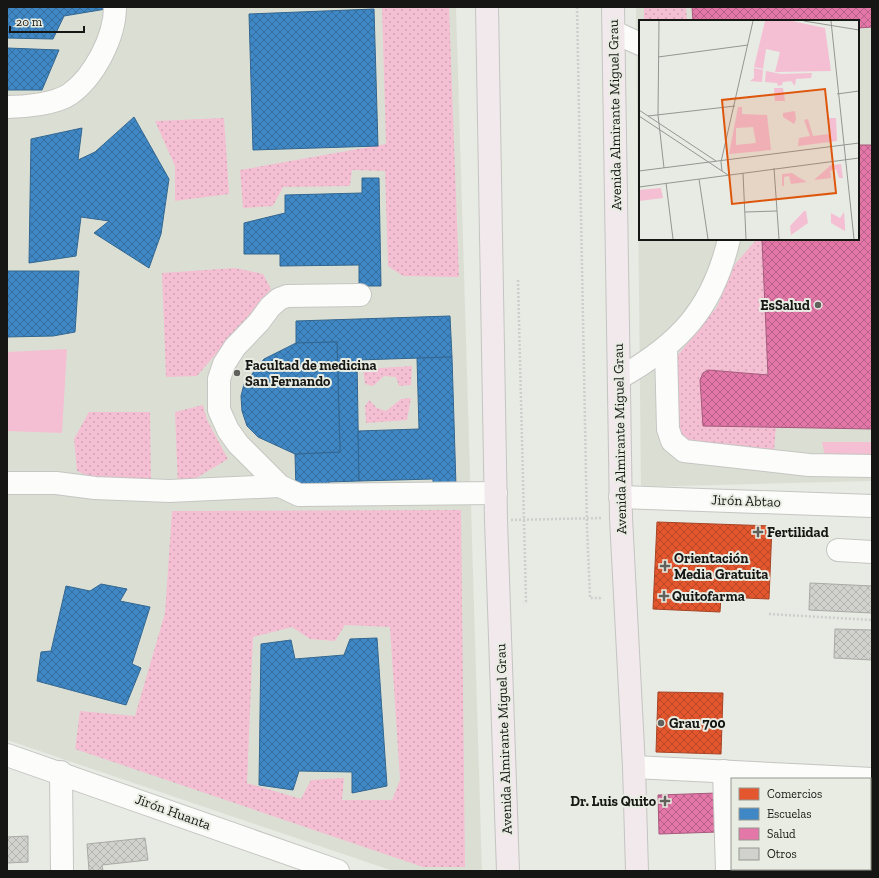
<svg xmlns="http://www.w3.org/2000/svg" width="879" height="878" viewBox="0 0 879 878" font-family="'Zilla Slab',serif">
	<style>
		.built { fill: #dbdfd3; fill-rule: evenodd }
		.green { fill: #f4bfd3 }
		.garden { fill: url(#garden-dots); fill-rule: evenodd }
		.shops { fill: url(#shops-cross-hatch); stroke: #a64426 }
		.schools { fill: url(#schools-cross-hatch); stroke: #336690 }
		.health { fill: url(#health-cross-hatch); stroke: #a65a7c }
		.building { fill: url(#building-cross-hatch); stroke: #a9aaa6 }
		.lines { fill: none; stroke-linecap: round; stroke-linejoin: round }
		.minor-casing { stroke: #c5c6c2; stroke-width: 24 }
		.major-casing { stroke: #c4c5c2; stroke-width: 24 }
		.path { stroke: #cececd; stroke-width: 2.5; stroke-dasharray: 2 2; stroke-linecap: butt }
		.minor { stroke: #fcfcfb; stroke-width: 22 }
		.major { stroke: #f1e9ec; stroke-width: 22 }
		.path-bridge { stroke: #cececd; stroke-width: 2.5; stroke-dasharray: 2 2; stroke-linecap: butt }
		.poi-dot { fill: #60615d; stroke: #e9ece2; stroke-width: 1.5 }
		.labels { text-anchor: middle; dominant-baseline: central; stroke-width: 4; stroke-linejoin: round; paint-order: stroke }
		.street-label { font-size: 14px; fill: #161714; stroke: #e9ece2 }
		.poi-label { font-size: 14px; font-weight: bold; fill: #161714; stroke: #e9ece2; text-anchor: start }
		.inset-road { fill: none; stroke: #949691; stroke-width: 1 }
		.view { fill: #de560c; fill-opacity: 0.15; stroke: #de560c; stroke-width: 2 }
		.inset-edge { fill: none; stroke: #161714; stroke-width: 2 }
	</style>
	<defs>
		<pattern id="garden-dots" width="8" height="8" patternUnits="userSpaceOnUse"><rect width="8" height="8" fill="#f4bfd3"/><path d="M2 2h.1M6 6h.1" fill="none" stroke="#d0a3b4" stroke-width="1.8" stroke-linecap="round"/></pattern>
		<pattern id="shops-cross-hatch" width="8" height="8" patternUnits="userSpaceOnUse"><rect width="8" height="8" fill="#e4572e"/><path d="M0 0l8 8M0 8l8-8" fill="none" stroke="#b84726"/></pattern>
		<pattern id="schools-cross-hatch" width="8" height="8" patternUnits="userSpaceOnUse"><rect width="8" height="8" fill="#3f88c5"/><path d="M0 0l8 8M0 8l8-8" fill="none" stroke="#346e9f"/></pattern>
		<pattern id="health-cross-hatch" width="8" height="8" patternUnits="userSpaceOnUse"><rect width="8" height="8" fill="#e377a8"/><path d="M0 0l8 8M0 8l8-8" fill="none" stroke="#b76188"/></pattern>
		<pattern id="building-cross-hatch" width="8" height="8" patternUnits="userSpaceOnUse"><rect width="8" height="8" fill="#d1d2cd"/><path d="M0 0l8 8M0 8l8-8" fill="none" stroke="#b3b4af"/></pattern>
	</defs>
	<rect width="100%" height="100%" fill="#e8eae4"/>
	<g class="built">
		<path d="M7,7H456L482,871H393L7,740Z"/>
		<path d="M636,7H872V481L641,487ZM640,21H858V239H640Z"/>
	</g>
	<g class="green">
		<path d="M67,349L62,433L7,431V352Z"/>
		<path d="M822,442H872V462L826,461Z"/>
	</g>
	<g class="garden">
		<path d="M382,7H449L459,277L403,276L388,266L385,171L352,170L350,186L283,187L273,206L243,208L240,170L386,144Z"/>
		<path d="M644,7H686L687,21H646L644,20Z"/>
		<path d="M224,118L229,194L175,201V166L155,121Z"/>
		<path d="M757,239H762L768,375L708,370L703,373L700,380L703,426L776,427L774,451L690,444L678,433L677,356L717,307L735,264Z"/>
		<path d="M235,268L263,274L271,289L197,376L166,377L162,273Z"/>
		<path d="M412,366L411,385L399,386L396,377L384,376L373,386L365,384L363,369Z"/>
		<path d="M411,398L407,420L366,423L365,406L369,400L377,408L386,411L401,399Z"/>
		<path d="M203,405L207,420L228,459L178,489L175,412Z"/>
		<path d="M89,412H150L151,482L95,479L77,471L74,439Z"/>
		<path d="M461,510L465,867H423L75,749L80,711L135,716L165,613L172,511ZM345,625L390,627L400,780L392,800H342L344,778L311,780L301,799L247,783L253,637L292,627L310,639L335,641Z"/>
	</g>
	<g class="shops">
		<path d="M657,522L772,526L769,599L721,597L720,612L653,609Z"/>
		<path d="M658,692L723,693L721,754L656,752Z"/>
	</g>
	<g class="schools">
		<path d="M7,7H106V9L64,16L53,39L7,38Z"/>
		<path d="M374,9L378,146L253,150L249,14Z"/>
		<path d="M7,48L59,50L42,90H7Z"/>
		<path d="M134,117L169,179L161,234L149,268L94,233L109,221L81,217L76,256L29,263L31,139L82,128L78,160L95,152Z"/>
		<path d="M362,178H379L381,286H359V265L280,266V254H244V223L285,213V195L362,193Z"/>
		<path d="M7,271H79L75,332L53,336L7,337Z"/>
		<path d="M450,316L452,357L357,360L359,481L329,482V490L296,491L295,454L340,452L337,342L296,343V321Z"/>
		<path d="M337,342L340,452L295,454L258,437L247,426L242,411L241,396L244,384L264,359L296,343Z"/>
		<path d="M452,357L456,486L433,487V479L359,481L358,431L419,429L417,358Z"/>
		<path d="M101,584L127,589L120,601L150,607L132,664L141,668L126,705L37,681L41,652L51,651L66,586L90,591Z"/>
		<path d="M377,638L387,786L352,793V772L299,771L293,790L259,785L261,644L291,640L295,659L344,655L350,639Z"/>
	</g>
	<g class="health">
		<path d="M692,7H872V27L858,28V21H693Z"/>
		<path d="M858,145H872V429L703,426L700,380L703,373L708,370L768,375L762,239H858Z"/>
		<path d="M717,793L718,832L659,834L658,795Z"/>
	</g>
	<g class="building">
		<path d="M810,583L872,586V613L809,610Z"/>
		<path d="M835,629L872,630V660L834,658Z"/>
		<rect x="870" y="814" width="2" height="28"/>
		<path d="M28,836V862L7,863V837Z"/>
		<path d="M145,838L148,860L102,865L103,871H89L87,844Z"/>
	</g>
	<g class="lines">
		<g class="minor-casing">
			<g id="minor">
				<path d="M614,32L640,44"/>
				<path d="M7,107C24,107 56,104 70,94C94,77 115,37 115,7"/>
				<path d="M360,295L287,296L279,299L270,307L259,322L235,347L224,364L219,379V410L228,430L238,444L280,486L299,495L496,493"/>
				<path d="M666,349L668,429L672,441L684,451L809,465L872,466"/>
				<path d="M619,378C680,344 713,308 729,239"/>
				<path d="M7,483H56L95,488L169,491L280,486"/>
				<path d="M620,497L872,506"/>
				<path d="M838,550L872,552"/>
				<path d="M7,755L338,871"/>
				<path d="M634,767L872,779"/>
				<path d="M724,771L727,871"/>
				<path d="M61,772L62,871"/>
				<path d="M808,869V871"/>
			</g>
		</g>
		<g class="major-casing">
			<g id="major">
				<path d="M487,7L496,520L508,871"/>
				<path d="M613,7L621,518L634,767L637,871"/>
			</g>
		</g>
		<g class="path">
			<path d="M577,7L587,527L590,598H600V597"/>
			<path d="M518,280L526,601L523,602"/>
			<path d="M769,614L872,620"/>
		</g>
		<use href="#minor" class="minor"/>
		<use href="#major" class="major"/>
		<path class="path-bridge" d="M511,520L601,518"/>
	</g>
	<g class="poi-dot">
		<circle cx="818" cy="305" r="4"/>
		<circle cx="237" cy="373" r="4"/>
		<path d="M756 526h4v4h4v4h-4v4h-4v-4h-4v-4h4z"/>
		<path d="M663 560h4v4h4v4h-4v4h-4v-4h-4v-4h4z"/>
		<path d="M662 590h4v4h4v4h-4v4h-4v-4h-4v-4h4z"/>
		<circle cx="661" cy="723" r="4"/>
		<path d="M663 795h4v4h4v4h-4v4h-4v-4h-4v-4h4z"/>
	</g>
	<g class="labels">
		<g class="street-label">
			<text transform="translate(615 115) rotate(-91)">Avenida Almirante Miguel Grau</text>
			<text transform="translate(620 439) rotate(-91)">Avenida Almirante Miguel Grau</text>
			<text transform="translate(746 501) rotate(2)">Jirón Abtao</text>
			<text transform="translate(504 739) rotate(-92)">Avenida Almirante Miguel Grau</text>
			<text transform="translate(173 812) rotate(20)">Jirón Huanta</text>
		</g>
		<g class="poi-label">
			<text x="810" y="305" text-anchor="end">EsSalud</text>
			<text x="245" y="365">Facultad de medicina<tspan x="245" dy="16">San Fernando</tspan></text>
			<text x="767" y="532">Fertilidad</text>
			<text x="674" y="558">Orientación<tspan x="674" dy="16">Media Gratuita</tspan></text>
			<text x="672" y="596">Quitofarma</text>
			<text x="669" y="723">Grau 700</text>
			<text x="656" y="801" text-anchor="end">Dr. Luis Quito</text>
		</g>
	</g>
	<g transform="translate(639 20)">
		<rect width="220" height="220" fill="#e8eae4"/>
		<path d="M135,68H144L146,81H136ZM22,168L24,178L0,181V170ZM165,191H167L169,203L152,215L151,206ZM205,192L206,205V211L192,203V193L201,198Z" fill="#f4bfd3"/>
		<path d="M126,1H153L186,8L192,51L136,52L141,32L127,29L124,49L115,47ZM115,48L124,50L123,62L111,61L115,58ZM127,51L142,54L173,53L172,58L157,59L156,66L152,61L144,62L143,65L139,66L138,63L126,62ZM99,87H103V94L128,95L132,130L90,134ZM114,107L117,123L97,125V108ZM156,91L157,100L155,104L144,97V93ZM189,98H197L198,121L159,126L160,118L171,116L165,100L169,99L174,116L190,114ZM202,144L204,158H200L197,149L191,151L192,158L175,160L192,145ZM153,153L159,157L168,162L152,164L150,156L145,157V166H143V154Z" fill="#f4bfd3" fill-rule="evenodd"/>
		<path class="inset-road" d="M20,1L19,95L25,148M165,1L220,10M192,1L215,219M19,37L109,25M198,74L220,71M0,90L77,141M0,96L89,155M9,96L96,86M135,148L140,219M0,151L220,123M83,151L82,142L114,1M104,153L107,219M60,159L69,219M27,163L34,219M0,167L220,138M106,192L138,191"/>
		<path class="view" d="M186,69L197,173L93,184L83,80Z"/>
		<rect width="220" height="220" class="inset-edge"/>
	</g>
	<rect width="879" height="878" fill="none" stroke="#161714" stroke-width="16"/>
	<rect x="731" y="778" width="140" height="92" fill="#e9ece2" stroke="#959790"/>
	<rect x="739" y="788" width="20" height="12" fill="#e4572e" stroke="#959790"/>
	<text x="767" y="798" font-size="12" fill="#161714">Comercios</text>
	<rect x="739" y="808" width="20" height="12" fill="#3f88c5" stroke="#959790"/>
	<text x="767" y="818" font-size="12" fill="#161714">Escuelas</text>
	<rect x="739" y="828" width="20" height="12" fill="#e377a8" stroke="#959790"/>
	<text x="767" y="838" font-size="12" fill="#161714">Salud</text>
	<rect x="739" y="848" width="20" height="12" fill="#d1d2cd" stroke="#959790"/>
	<text x="767" y="858" font-size="12" fill="#161714">Otros</text>
	<path d="M10 26v6h74v-6" fill="none" stroke="#161714" stroke-width="2"/>
	<text x="16" y="26" font-size="12" fill="#161714" stroke="#e9ece2" stroke-width="3" paint-order="stroke">20 m</text>
</svg>
